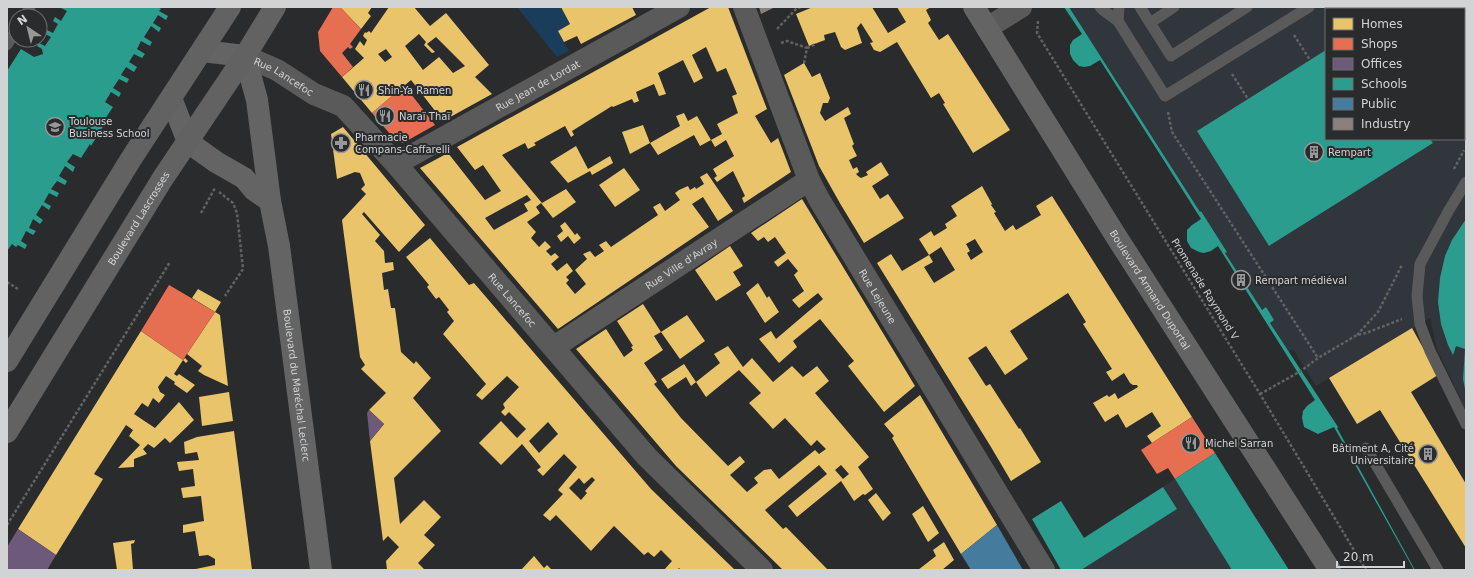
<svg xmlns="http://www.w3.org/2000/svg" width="1473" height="577" viewBox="0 0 1473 577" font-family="'DejaVu Sans',sans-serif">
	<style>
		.built { fill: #30363b; fill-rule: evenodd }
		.green { fill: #1a3d5c }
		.homes { fill: #e9c46a; fill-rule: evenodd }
		.shops { fill: #e76f51 }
		.offices { fill: #6d597a }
		.schools { fill: #2a9d8f }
		.public { fill: #457b9d }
		.industry { fill: #8a817c }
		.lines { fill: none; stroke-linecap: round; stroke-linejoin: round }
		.path { stroke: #626262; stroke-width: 2.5; stroke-dasharray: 3 2; stroke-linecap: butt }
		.lane { stroke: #5a5a5a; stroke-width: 11 }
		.street { stroke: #5a5a5a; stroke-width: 22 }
		.secondary { stroke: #646464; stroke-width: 22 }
		.primary { stroke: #626263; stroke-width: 22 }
		.labels { text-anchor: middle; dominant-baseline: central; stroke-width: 4; stroke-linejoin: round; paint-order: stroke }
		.street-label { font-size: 10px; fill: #d1d3d4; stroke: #292b2d }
		.poi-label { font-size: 10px; fill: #d1d3d4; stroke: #292b2d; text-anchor: start }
	</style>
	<rect width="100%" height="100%" fill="#2a2b2c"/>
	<g class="built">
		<path d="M1069,7H1466V411L1437,349L1430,318L1316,386L1293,349L1289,352L1270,323L1274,320L1266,308L1262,310L1225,253L1227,251L1201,211L1200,212ZM1326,9H1464V139H1326Z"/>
		<path d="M1215,453L1289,570H1061L1054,557Z"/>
	</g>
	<path class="green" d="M517,7H561L570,24L558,31L569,51L557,57Z"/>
	<g class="homes">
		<path d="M340,7H372L368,13L371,16L361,29Z"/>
		<path d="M389,7H414L430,26L446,13L489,65L475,77L492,94L443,121L411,80L372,113L342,77L364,58L355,49L360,41L364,46L367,40L363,36L365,32L366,33L369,31L371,33ZM419,34L426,42L424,45L432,53L435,52L427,44L436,37L465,66L453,73L439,57L423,70L405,46ZM386,49L392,57L385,62L378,54Z"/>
		<path d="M561,7H632L636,15L581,44L577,36L564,42L558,31L570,24Z"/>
		<path d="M711,7H728L767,109L755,116L771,143L778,138L791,172L744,203L742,198L745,196L733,171L717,182L714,178L717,176L713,169L734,156L726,140L715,147L711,140L722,134L717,124L738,113L732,96L737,94L726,68L717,72L706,47L692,55L703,78L694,83L683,60L658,73L666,94L659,96L654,84L636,92L639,101L634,103L632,99L613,107L612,106L572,131L574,135L571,137L565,126L534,143L536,145L528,149L525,143L502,155L542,203L566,189L576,202L553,218L541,203L536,207L540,213L527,222L536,232L531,238L539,247L545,241L551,247L546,251L551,256L555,253L559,257L551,264L557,271L567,263L573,271L566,277L569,280L566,283L575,294L586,284L575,270L587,259L583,254L590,251L595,257L604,251L599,245L606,241L611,247L658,215L653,207L660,203L665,211L680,200L675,193L679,190L688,186L690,190L695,187L696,189L704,184L700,177L707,173L733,211L718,221L703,197L692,204L709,227L558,329L420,168L448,153L485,200L501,191L483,165L475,170L457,147ZM527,195L531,200L524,204L528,211L494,230L485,218Z"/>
		<path d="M813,7H872L888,33L906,22L897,7H931L926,10L931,20L928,23L939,40L948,34L1010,130L973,153L943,104L945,103L939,93L931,98L897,42L880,52L874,50L870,43L873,42L861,23L857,28L862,43L845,50L841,47L835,32L824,35L825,40L809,46L796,14Z"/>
		<path d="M804,63L812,77L820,73L830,98L828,103H823L820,113L825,121L848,107L851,114L844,118L854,144L852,146L857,156L849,160L853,169L857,167L859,172L856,174L858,176L861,178L868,175L866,172L881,162L889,175L872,186L880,199L888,194L904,218L864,243L841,205L819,166L784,75Z"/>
		<path d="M684,113L688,121L697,116L711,140L700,146L694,135L658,155L650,143L630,154L622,132L643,125L650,143L680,126L676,116Z"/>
		<path d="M343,127L425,225L399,252L364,212L362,214L380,235L375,241L384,251L385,263L393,262L394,270L382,273L384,290L388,289L391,308H395L401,352L414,364L416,361L431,378L413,398L441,431L394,478L400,524L424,500L441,517L424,535L435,545L418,563L425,570H387L386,561L399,547L388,536L383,541L370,441L384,424L369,410L386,393L361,369L365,365L360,357L342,220L366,194L361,189L365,185L360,173L355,172L337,179L331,134Z"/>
		<path d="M576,146L588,169L610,156L613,163L592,175L590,171L568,183L550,162Z"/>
		<path d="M624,168L640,190L615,207L599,185Z"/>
		<path d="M982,186L992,204L991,205L996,212L994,213L1005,231L1013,225L1016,230L1041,215L1036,206L1052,196L1192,417L1152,443L1147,436L1161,426L1152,412L1126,428L1118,414L1105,422L1093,403L1107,395L1109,397L1115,393L1118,399L1138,387L1137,385H1133L1130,383L1124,373L1112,381L1106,372L1112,369L1083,324L1086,322L1068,293L1010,331L1028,359L1005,375L986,346L968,358L986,386L990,384L1019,429L1020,428L1041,462L1011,481L991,447L877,263L891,254L902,271L929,255L933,262L924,267L934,283L955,270L941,247L929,255L919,239L931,231L934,236L947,228L945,224L957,216L951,206ZM975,239L983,252L971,260L967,253L970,251L966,244Z"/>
		<path d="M802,199L915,386L884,412L848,366L854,361L820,319L793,341L797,347L779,363L759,339L771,331L776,339L823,299L818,293L799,308L792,300L804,291L794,275L798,271L788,259L778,267L774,262L786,253L775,237L768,242L764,237L758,241L751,233Z"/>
		<path d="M565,222L575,235L577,233L581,238L574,244L568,236L561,242L557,236L563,231L560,226Z"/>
		<path d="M430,238L469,285L474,283L651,489L735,570H681L679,568L677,570H664L672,561L661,550L654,557L648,552L644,555L614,526L591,551L556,515L550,521L543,515L563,494L558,490L577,467L564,454L543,476L537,470L541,467L522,444L501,465L479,443L501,421L517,438L526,429L509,412L505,416L501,412L505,408L503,404L519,387L507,376L482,400L476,395L486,384L443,334L454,321L447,312L449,310L439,297L436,299L427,287L429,285L406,257ZM548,422L558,434L539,453L529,441ZM592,477L595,480L585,491L587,493L581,500L569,488L579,478L584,484Z"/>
		<path d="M730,246L743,266L733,272L741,285L716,301L695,270Z"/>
		<path d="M758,283L767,298L769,296L779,312L765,323L746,293Z"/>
		<path d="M198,289L221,302L215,312L220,315L228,386L204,375L198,371L202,366L187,354L215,312L192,298Z"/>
		<path d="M643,304L661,332L654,336L663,350L644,363L657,382L654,384L681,418L728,466L740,456L745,462L730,475L747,492L758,483L754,478L764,470L771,469L779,479L815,450L819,454L826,449L817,440L811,446L785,418L773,429L749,403L761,393L739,370L706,397L696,382L691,386L686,377L668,389L661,379L684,364L696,382L720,363L714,354L728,346L743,367L752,358L773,382L792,366L803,377L817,366L829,381L815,393L869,457L858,467L873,489L865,495L863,494L854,501L841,481L797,517L788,506L827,474L819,465L765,510L783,529L786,527L828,570H783L676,466L576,349L606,329L624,357L633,350L631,347L633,346L617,321ZM841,465L849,474L843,479L835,470Z"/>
		<path d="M687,315L705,341L680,359L661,332Z"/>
		<path d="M1412,328L1438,375L1411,392L1466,484V548L1380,410L1357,424L1329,378Z"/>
		<path d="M141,331L183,360L185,358L188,361L186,363L183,360L174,374L177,376L179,374L195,385L187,393L174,384L175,382L166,376L158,387L160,392L165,395L159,403L153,398L148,407L142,403L134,414L155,428L179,402L194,420L170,443L165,438L154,448L148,444L143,449L147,454L134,459V467L118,468L140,445L129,436L133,430L126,425L94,474L103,479L56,555L18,529Z"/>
		<path d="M229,392L233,421L202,426L199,397Z"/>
		<path d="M920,395L997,525L961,554L892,438L894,436L884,424Z"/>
		<path d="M234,431L252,570H191L215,565V559L208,555L199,556L195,531L183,533V525L204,521L201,496L183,498L181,488L195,486L193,469L179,471L177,462L199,460L197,452L185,454L184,442L197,437Z"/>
		<path d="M876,493L891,513L883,521L868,500Z"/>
		<path d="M923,506L939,533L928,542L912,514Z"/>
		<path d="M135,540L134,543L131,544L133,570H117L113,543Z"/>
		<path d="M944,542L954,560L942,570H918L936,556L933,550Z"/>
		<path d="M534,556L544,568L547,565L552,570H521Z"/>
	</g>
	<g class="shops">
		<path d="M333,7H340L361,29L350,44L353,47L350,49L348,47L342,53L353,67L342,77L320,51L318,32Z"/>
		<path d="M404,85L435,125L403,143L397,142L372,113Z"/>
		<path d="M169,285L215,312L183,360L141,331Z"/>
		<path d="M1192,417L1215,453L1175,479L1168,468L1157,474L1141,450Z"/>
	</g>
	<g class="offices">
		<path d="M369,410L384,424L370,441L367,413Z"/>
		<path d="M18,529L56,555L47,570H7V547Z"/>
	</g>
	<g class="schools">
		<path d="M59,7H158L161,9L159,11L168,16L166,20L158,15L153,23L161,28L159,32L151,26L144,37L152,42L150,46L141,41L137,49L145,54L142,58L134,54L129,62L137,67L134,72L126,67L121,75L129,79L127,83L119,79L113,88L121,93L119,97L111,92L105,102L113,107L105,119L107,120L91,146L90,144L81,158L73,154L67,162L75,167L73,172L65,166L59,176L67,181L65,185L57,181L51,189L59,193L57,197L49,193L44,202L51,206L49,210L42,205L36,215L43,220L40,224L33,219L29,228L36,231L33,235L26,231L21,241L27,245L25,249L18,245L16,247L12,244L7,251V71L21,49L34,57L43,54L42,49L37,46L39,43L45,46L51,37L45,34L47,30L53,33L58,24L53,21L55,17L61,21L67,11Z"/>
		<path d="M1064,7H1069L1200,212L1201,211L1227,252L1225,253L1262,310L1266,307L1274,320L1270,323L1338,427L1337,428L1415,570H1414L1334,427L1318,434L1304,427L1302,418L1303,411L1307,406L1315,400L1218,246L1211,251L1204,253L1199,252L1191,248L1187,241V230L1192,225L1201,219L1100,60L1090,66L1084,67L1079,66L1073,60L1070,54V45L1073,40L1082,34Z"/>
		<path d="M1326,50V139H1430L1433,143L1269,246L1197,131Z"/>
		<path d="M1466,219V394L1463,379L1465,349L1456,346L1453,355L1448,345L1441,324L1438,302L1440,278L1445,256L1452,240Z"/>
		<path d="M1215,453L1250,509L1289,570H1232L1175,479Z"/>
		<path d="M1163,487L1177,509L1081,570H1061L1032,519L1061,501L1084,538Z"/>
	</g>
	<path class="public" d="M997,525L1023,570H971L961,554Z"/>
	<path class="industry" d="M759,7H775L761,14Z"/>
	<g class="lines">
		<g class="path">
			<path d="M1038,21L1037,33L1260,394L1366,570"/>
			<path d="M777,29L797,8L801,7"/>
			<path d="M1294,35L1310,60"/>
			<path d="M781,43L787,41L807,48L804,63"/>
			<path d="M807,48L816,44V43"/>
			<path d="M1232,74L1248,99"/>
			<path d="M1168,112L1172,132L1318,358"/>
			<path d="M1454,169L1464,150"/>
			<path d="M219,192L233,203L237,213L243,269L225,296"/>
			<path d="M201,213L215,188"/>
			<path d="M7,282L18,289"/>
			<path d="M1357,335L1378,312L1402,265"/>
			<path d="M1260,394L1301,371L1318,358L1357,335L1366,333L1402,319"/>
			<path d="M7,525L170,262"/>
		</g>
		<g class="lane">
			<path d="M1100,7L1103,10L1118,21L1165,96L1309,7"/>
			<path d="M1140,7L1171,56L1247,7"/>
			<path d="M1386,7L1387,9"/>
			<path d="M1448,7L1450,9"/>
			<path d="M25,16L30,7"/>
			<path d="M1118,21L1119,7"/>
			<path d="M1150,23L1174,7"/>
			<path d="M1464,30L1466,33"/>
			<path d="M7,45L16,30"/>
			<path d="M1466,182L1449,210L1420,264L1417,296L1420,324L1430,351L1466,424"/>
			<path d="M1366,448L1438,570"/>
		</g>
		<g class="street">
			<path id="s1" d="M744,7L809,180L820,201L1044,570"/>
			<path d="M987,28L1021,7"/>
			<path id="s2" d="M245,56L277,70L314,94L343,106L396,164L647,457L762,570"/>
			<path id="s3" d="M396,164L679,7"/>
			<path id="s4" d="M554,347L809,180"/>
		</g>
		<g class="secondary">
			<path id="s5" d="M974,7L1114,233L1330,570"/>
			<path id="s6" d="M202,51L245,56L257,100L270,201L279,246L321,570"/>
			<path d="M171,98L188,142L216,162L244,178L254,190L270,201"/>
		</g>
		<g class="primary">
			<path d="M7,361L131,159L230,7"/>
			<path id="s7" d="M7,432L163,178L245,56L275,7"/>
		</g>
	</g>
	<defs>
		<g id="restaurant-ring" transform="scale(1)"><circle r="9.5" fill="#292b2d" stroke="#979899" stroke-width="1.5"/><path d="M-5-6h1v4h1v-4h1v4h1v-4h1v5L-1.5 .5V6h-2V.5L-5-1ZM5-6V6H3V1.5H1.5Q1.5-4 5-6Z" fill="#979899"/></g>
		<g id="university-ring" transform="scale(1)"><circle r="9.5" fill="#292b2d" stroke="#979899" stroke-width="1.5"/><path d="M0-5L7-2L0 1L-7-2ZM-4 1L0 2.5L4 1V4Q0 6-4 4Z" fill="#979899"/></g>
		<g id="pharmacy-ring" transform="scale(1)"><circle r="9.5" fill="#292b2d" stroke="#979899" stroke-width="1.5"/><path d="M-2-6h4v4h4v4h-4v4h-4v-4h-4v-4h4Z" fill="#979899"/></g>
		<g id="building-ring" transform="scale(1)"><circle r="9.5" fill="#292b2d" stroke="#979899" stroke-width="1.5"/><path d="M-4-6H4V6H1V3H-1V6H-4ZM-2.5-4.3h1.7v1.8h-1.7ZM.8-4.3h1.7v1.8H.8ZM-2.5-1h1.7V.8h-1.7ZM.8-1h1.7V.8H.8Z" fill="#979899"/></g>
	</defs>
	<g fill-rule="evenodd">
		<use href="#restaurant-ring" x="364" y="90"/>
		<use href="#restaurant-ring" x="385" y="116"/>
		<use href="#university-ring" x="55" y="127"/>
		<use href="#pharmacy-ring" x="341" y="143"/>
		<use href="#building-ring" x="1314" y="152"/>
		<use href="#building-ring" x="1241" y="280"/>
		<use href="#restaurant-ring" x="1191" y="443"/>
		<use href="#building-ring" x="1428" y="454"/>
	</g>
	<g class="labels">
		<g class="street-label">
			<text stroke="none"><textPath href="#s2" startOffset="44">Rue Lancefoc</textPath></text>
			<text stroke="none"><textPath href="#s3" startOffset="162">Rue Jean de Lordat</textPath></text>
			<text stroke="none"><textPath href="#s7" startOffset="251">Boulevard Lascrosses</textPath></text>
			<text stroke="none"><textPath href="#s4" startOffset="152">Rue Ville d'Avray</textPath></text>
			<text transform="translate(1205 289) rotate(58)">Promenade Raymond V</text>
			<text stroke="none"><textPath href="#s5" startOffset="333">Boulevard Armand Duportal</textPath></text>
			<text stroke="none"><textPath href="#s1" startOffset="320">Rue Lejeune</textPath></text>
			<text stroke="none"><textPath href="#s2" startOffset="368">Rue Lancefoc</textPath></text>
			<text stroke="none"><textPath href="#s6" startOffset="377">Boulevard du Maréchal Leclerc</textPath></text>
		</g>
		<g class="poi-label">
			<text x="378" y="90">Shin-Ya Ramen</text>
			<text x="399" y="116">Naraï Thaï</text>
			<text x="69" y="121">Toulouse<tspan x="69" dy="12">Business School</tspan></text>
			<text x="355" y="137">Pharmacie<tspan x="355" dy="12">Compans-Caffarelli</tspan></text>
			<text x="1328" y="152">Rempart</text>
			<text x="1255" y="280">Rempart médiéval</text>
			<text x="1205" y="443">Michel Sarran</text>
			<text x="1414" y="448" text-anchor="end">Bâtiment A, Cité<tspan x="1414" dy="12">Universitaire</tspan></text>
		</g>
	</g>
	<rect width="1473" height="577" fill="none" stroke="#d1d3d4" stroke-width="16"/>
	<rect x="1325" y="8" width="140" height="132" fill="#292b2d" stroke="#6c6e70"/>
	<rect x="1333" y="18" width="20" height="12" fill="#e9c46a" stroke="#6c6e70"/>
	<text x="1361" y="28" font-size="12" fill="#d1d3d4">Homes</text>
	<rect x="1333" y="38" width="20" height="12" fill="#e76f51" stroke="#6c6e70"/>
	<text x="1361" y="48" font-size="12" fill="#d1d3d4">Shops</text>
	<rect x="1333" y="58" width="20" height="12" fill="#6d597a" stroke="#6c6e70"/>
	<text x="1361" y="68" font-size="12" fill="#d1d3d4">Offices</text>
	<rect x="1333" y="78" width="20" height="12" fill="#2a9d8f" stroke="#6c6e70"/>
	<text x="1361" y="88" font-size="12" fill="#d1d3d4">Schools</text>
	<rect x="1333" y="98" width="20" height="12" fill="#457b9d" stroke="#6c6e70"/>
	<text x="1361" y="108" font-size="12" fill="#d1d3d4">Public</text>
	<rect x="1333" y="118" width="20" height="12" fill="#8a817c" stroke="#6c6e70"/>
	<text x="1361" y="128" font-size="12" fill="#d1d3d4">Industry</text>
	<g transform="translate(28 28) rotate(325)"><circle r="19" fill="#292b2d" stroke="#6c6e70"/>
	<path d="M0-3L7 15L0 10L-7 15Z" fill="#979899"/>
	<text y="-6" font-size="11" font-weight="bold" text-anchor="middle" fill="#d1d3d4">N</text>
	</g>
	<path d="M1337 561v6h67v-6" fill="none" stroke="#d1d3d4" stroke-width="2"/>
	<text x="1343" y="561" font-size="12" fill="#d1d3d4" stroke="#292b2d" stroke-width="3" paint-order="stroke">20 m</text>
</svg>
